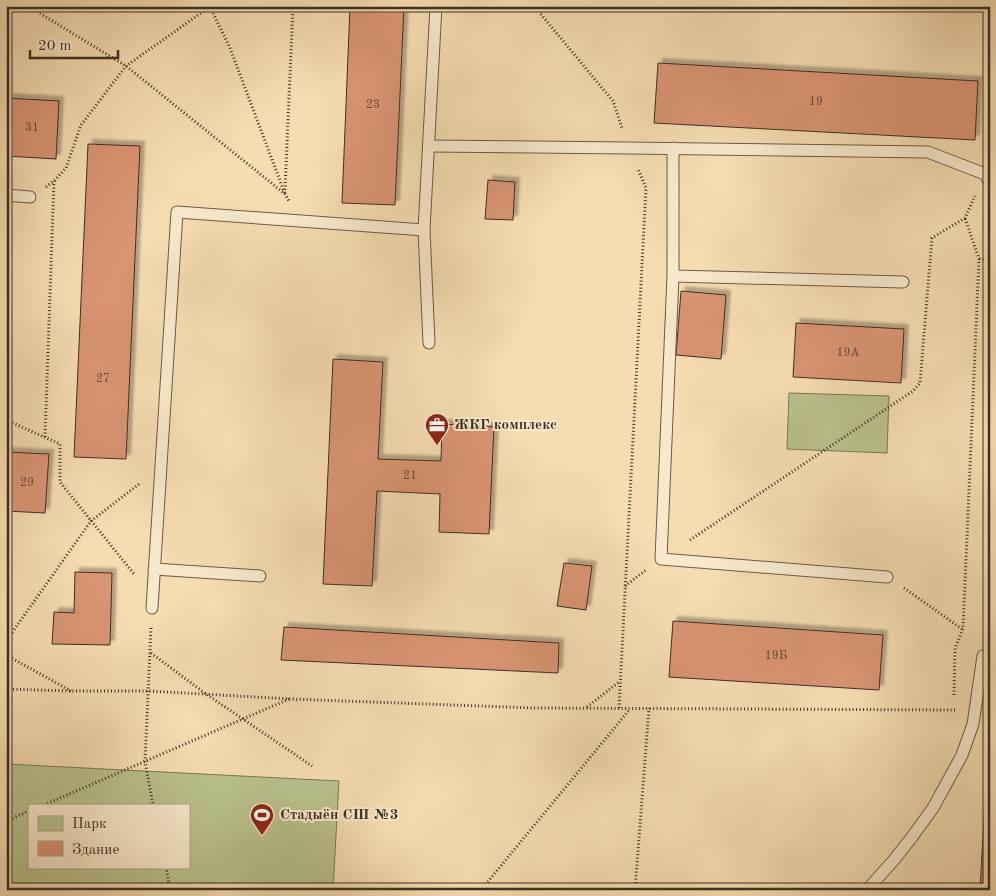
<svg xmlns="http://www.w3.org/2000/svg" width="996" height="896" viewBox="0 0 996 896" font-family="'Old Standard TT',serif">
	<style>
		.green { fill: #b9c28d; stroke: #7a7858; fill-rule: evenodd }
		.building { fill: #d99472; stroke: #3c2f24; filter: url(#shadow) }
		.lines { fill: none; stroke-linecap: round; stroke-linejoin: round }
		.service-casing { stroke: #6a5a47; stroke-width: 13 }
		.path { stroke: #3c2f24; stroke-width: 3; stroke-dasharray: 1 2.5; stroke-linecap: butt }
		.service { stroke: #f8e9cc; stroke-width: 11 }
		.labels { text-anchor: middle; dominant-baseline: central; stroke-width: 4; stroke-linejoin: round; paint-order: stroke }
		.number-label { font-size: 12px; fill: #634838 }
		.poi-label { font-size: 15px; font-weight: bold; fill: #3c2f24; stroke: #f8e9cc; text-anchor: start }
	</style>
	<defs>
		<filter id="shadow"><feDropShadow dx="4.5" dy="-4.5" stdDeviation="1" flood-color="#0004"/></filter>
	</defs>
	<rect width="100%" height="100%" fill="#f5ddb1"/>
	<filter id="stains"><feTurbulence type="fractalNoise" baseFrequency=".004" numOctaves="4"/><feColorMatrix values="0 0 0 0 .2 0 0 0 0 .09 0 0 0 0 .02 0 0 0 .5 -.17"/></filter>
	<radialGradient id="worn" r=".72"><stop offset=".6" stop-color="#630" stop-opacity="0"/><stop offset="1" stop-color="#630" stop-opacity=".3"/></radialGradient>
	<g class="green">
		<path d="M789,393L889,396L887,453L787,449Z"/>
		<path d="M6,764L339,781L333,890H6ZM29,805H189V867H29Z"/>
	</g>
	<g class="building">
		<path d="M350,6H404L395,205L342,203Z"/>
		<path d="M658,63L978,81L975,140L654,123Z"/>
		<path d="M6,98L59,101L56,159L6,156Z"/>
		<path d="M88,144L140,146L126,459L74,457Z"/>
		<path d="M488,180L515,182L513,220L485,219Z"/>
		<path d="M681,291L726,295L721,359L676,355Z"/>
		<path d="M796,323L904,329L901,383L793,377Z"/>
		<path d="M333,359L383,362L378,459L441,461L442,424L494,427L489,534L439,532L440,494L377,491L372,586L323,584Z"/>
		<path d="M6,452L49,454L45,513L6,511Z"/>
		<path d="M564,563L592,566L586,610L557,606Z"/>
		<path d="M75,572L112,573L110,645L52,644L54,612L74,613Z"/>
		<path d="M673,621L883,635L879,690L669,677Z"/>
		<path d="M284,627L559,643L558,673L281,660Z"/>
		<path d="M989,728L990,890H980Z"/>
	</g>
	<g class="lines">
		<g class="service-casing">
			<g id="service">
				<path d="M429,146L629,148L928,152L985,174L990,183"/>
				<path d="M673,148V276L661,559L887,577"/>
				<path d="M6,195L30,197"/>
				<path d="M673,276L903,282"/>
				<path d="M429,343L424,230L436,6"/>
				<path d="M154,569L260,576"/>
				<path d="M152,608L177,212L424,230"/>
				<path d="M867,890L893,861L912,837L933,808L962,755L973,724L983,656H990"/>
			</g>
		</g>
		<g class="path">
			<path d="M28,6L126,66L285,194L289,201"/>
			<path d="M534,6L613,101L622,128"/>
			<path d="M210,7L230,48L285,194"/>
			<path d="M987,153L990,108"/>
			<path d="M46,187L54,181L66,168L81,125L126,66L211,6"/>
			<path d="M285,190L293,6"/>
			<path d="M979,259L990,260"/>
			<path d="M6,420L60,444V482L134,574"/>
			<path d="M45,437L54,181"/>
			<path d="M690,540L913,391L920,383L932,238L965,218L975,196"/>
			<path d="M625,586L646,570"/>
			<path d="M904,588L962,629"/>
			<path d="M151,628L145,761L153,805"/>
			<path d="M6,641L91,521L139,484"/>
			<path d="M151,653L206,694L312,766"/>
			<path d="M6,655L71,691"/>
			<path d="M6,689L72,691H148L291,699L534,708L955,710"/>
			<path d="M954,695L955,648L963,629L979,259L965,218"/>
			<path d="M587,707L619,682"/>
			<path d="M619,708L646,188L638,169"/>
			<path d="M44,805L289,699"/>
			<path d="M6,821L29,811"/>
			<path d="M166,867L170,890"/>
			<path d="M481,890L630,709"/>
			<path d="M635,890L649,708"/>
		</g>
		<use href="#service" class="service"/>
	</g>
	<defs>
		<g id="office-pin" transform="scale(1.25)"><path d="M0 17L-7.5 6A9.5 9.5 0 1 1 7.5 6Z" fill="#8f2418" stroke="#f8e9cc"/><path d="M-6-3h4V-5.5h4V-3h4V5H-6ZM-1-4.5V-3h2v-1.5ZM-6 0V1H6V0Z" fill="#fff"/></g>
		<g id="stadium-pin" transform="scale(1.25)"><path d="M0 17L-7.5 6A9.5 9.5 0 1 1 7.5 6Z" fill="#8f2418" stroke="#f8e9cc"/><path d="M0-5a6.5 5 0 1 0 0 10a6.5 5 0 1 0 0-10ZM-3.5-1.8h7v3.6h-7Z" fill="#fff"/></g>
	</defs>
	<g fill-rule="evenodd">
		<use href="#office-pin" x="437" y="425"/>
		<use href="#stadium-pin" x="262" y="815"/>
	</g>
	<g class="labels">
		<g class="number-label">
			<text x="816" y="102">19</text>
			<text x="373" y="105">23</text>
			<text x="32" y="128">31</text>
			<text x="848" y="353">19А</text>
			<text x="103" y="379">27</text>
			<text x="410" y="476">21</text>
			<text x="27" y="483">29</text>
			<text x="776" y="656">19Б</text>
		</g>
		<g class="poi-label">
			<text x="454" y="425">ЖКГ комплекс</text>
			<text x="280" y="815">Стадыён СШ №3</text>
		</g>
	</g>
	<rect width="996" height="896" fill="none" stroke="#f5ddb1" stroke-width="25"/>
	<rect x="8" y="8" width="981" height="881" fill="none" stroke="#3c2f24" stroke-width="2.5"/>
	<rect x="12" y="12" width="971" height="871" fill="none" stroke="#3c2f24"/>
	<rect x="28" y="804" width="162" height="65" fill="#f8e9cc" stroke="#ad9f89"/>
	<rect x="38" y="816" width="25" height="15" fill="#b9c28d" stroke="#ad9f89"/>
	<text x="72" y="828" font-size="15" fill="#3c2f24">Парк</text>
	<rect x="38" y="841" width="25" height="15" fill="#d99472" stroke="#ad9f89"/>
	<text x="72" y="854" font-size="15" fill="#3c2f24">Здание</text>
	<path d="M30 50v8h88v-8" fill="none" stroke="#3c2f24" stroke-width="2.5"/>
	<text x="38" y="50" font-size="15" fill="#3c2f24" stroke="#f8e9cc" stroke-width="4" paint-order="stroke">20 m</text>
	<rect width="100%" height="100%" filter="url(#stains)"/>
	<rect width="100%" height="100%" fill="url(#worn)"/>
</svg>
